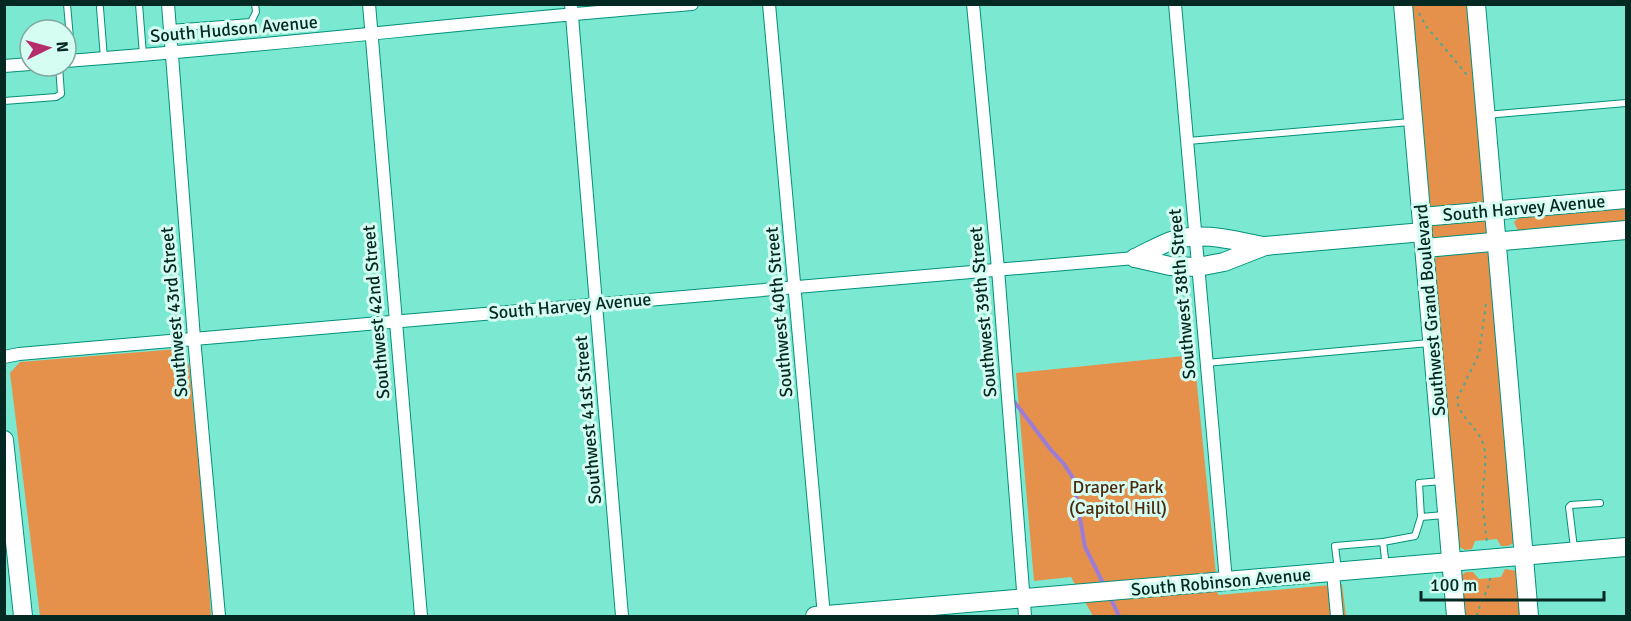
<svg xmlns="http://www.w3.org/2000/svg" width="1631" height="621" viewBox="0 0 1631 621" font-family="Signika,sans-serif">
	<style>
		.green { fill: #e6914b }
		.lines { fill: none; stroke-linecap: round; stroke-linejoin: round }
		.stream { stroke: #9b7dd8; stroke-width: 4 }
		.lane-casing { stroke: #01907b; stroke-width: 8 }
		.street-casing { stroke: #01907b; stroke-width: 14 }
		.secondary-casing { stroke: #01907b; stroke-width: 20 }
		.path { stroke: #51a694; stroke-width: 2; stroke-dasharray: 3 4.5; stroke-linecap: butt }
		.lane { stroke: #fff; stroke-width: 6 }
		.street { stroke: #fff; stroke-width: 12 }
		.secondary { stroke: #fff; stroke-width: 18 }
		.labels { text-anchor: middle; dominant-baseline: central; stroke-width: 6; stroke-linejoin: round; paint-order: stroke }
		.street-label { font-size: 18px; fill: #042922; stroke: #d5fdf2 }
		.park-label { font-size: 18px; fill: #4d2a0d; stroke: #d5fdf2 }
	</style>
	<rect width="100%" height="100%" fill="#7be9d1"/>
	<g class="green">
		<path d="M1410,5H1470L1485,201L1482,204L1437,209L1428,204Z"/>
		<path d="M1626,206V223L1518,231L1514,222L1521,215Z"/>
		<path d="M1485,220L1489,225L1486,235L1433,240L1431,237L1430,228L1432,225Z"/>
		<path d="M1486,252L1490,255L1514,543L1508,546H1501L1497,539L1475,541L1472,549L1465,550L1458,546L1433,261L1438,255Z"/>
		<path d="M177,349L184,354L189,365L206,536L211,616H40L10,373L20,362Z"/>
		<path d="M1194,355L1218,595L1342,584L1346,616H1093L1071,577L1034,581L1016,373Z"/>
		<path d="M1505,569L1517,571L1523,616H1463L1461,576L1466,572H1473L1479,579L1501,577Z"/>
	</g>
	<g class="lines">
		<g class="stream">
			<path d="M1013,400L1051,450L1064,464L1073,478L1085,547L1104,585"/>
			<path d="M1110,597L1119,616"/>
		</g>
		<g class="lane-casing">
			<g id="lane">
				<path d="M67,4L72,61"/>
				<path d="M139,4L143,55"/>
				<path d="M100,8L104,58"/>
				<path d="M170,28L251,22L256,12L255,4"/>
				<path d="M4,101L56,97L61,94L59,66"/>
				<path d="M1486,115L1626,103"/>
				<path d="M1188,141L1410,122"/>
				<path d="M1206,363L1429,343"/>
				<path d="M1441,481L1419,483L1421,517L1444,515"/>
				<path d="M1574,548L1569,507L1571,505L1600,503"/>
				<path d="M1386,567L1383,542L1415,536L1421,517"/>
				<path d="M1338,570L1335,546L1383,542"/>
			</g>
		</g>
		<g class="street-casing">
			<g id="street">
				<path d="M168,4L194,338L219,616"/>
				<path d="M369,4L421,616"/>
				<path d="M571,4L622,616"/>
				<path d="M769,4L824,616"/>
				<path d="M973,4L998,269L1025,616"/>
				<path d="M1175,4L1226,581"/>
				<path d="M66,61C275,46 483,20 692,4"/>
				<path d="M4,66L30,64"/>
				<path d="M4,357L19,354L1135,258"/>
				<path d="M1333,573L1337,616"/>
			</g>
		</g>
		<g class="secondary-casing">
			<g id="secondary">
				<path d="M1403,4L1456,616"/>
				<path d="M1476,4L1529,616"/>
				<path d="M1422,217L1626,199"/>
				<path d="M1425,248L1626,230"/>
				<path d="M1135,258L1170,266L1198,267L1224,262L1265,246L1423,232"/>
				<path d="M1135,258C1148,252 1161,244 1174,240C1203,231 1235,241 1264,246"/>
				<path d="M4,440L23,616"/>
				<path d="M815,616L1626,547"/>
			</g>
		</g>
		<g class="path">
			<path d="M1419,13L1426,26L1467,75"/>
			<path d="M1486,304L1479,354L1457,399C1458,417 1480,428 1484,447C1487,461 1484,474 1483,489C1481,506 1486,527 1487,545"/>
			<path d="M1477,616C1479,601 1491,590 1490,574"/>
		</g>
		<use href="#lane" class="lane"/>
		<use href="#street" class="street"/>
		<use href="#secondary" class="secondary"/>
	</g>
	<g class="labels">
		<g class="street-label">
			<text transform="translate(234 29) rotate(-5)">South Hudson Avenue</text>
			<text transform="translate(1524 208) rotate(-5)">South Harvey Avenue</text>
			<text transform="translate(1182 294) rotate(-95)">Southwest 38th Street</text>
			<text transform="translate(570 306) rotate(-5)">South Harvey Avenue</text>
			<text transform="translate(1430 310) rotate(-95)">Southwest Grand Boulevard</text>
			<text transform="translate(174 312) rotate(-95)">Southwest 43rd Street</text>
			<text transform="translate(376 312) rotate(-95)">Southwest 42nd Street</text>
			<text transform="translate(779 312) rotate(-95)">Southwest 40th Street</text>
			<text transform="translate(983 312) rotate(-95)">Southwest 39th Street</text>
			<text transform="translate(588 420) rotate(-95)">Southwest 41st Street</text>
			<text transform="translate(1221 582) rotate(-5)">South Robinson Avenue</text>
		</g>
		<g class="park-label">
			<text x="1118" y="487">Draper Park<tspan x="1118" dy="21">(Capitol Hill)</tspan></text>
		</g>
	</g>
	<rect width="1631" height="621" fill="none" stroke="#042922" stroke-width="12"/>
	<g transform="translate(48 48) rotate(85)"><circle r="28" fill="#d5fdf2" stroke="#81a89f" stroke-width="1.5"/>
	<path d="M0-4.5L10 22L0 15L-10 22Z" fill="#b62d6c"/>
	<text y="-9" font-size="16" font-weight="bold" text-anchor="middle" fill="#042922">N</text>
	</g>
	<path d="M1421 591v9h183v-9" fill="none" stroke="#042922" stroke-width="3"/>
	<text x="1430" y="591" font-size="18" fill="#042922" stroke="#d5fdf2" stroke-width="4.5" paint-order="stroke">100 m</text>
</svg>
